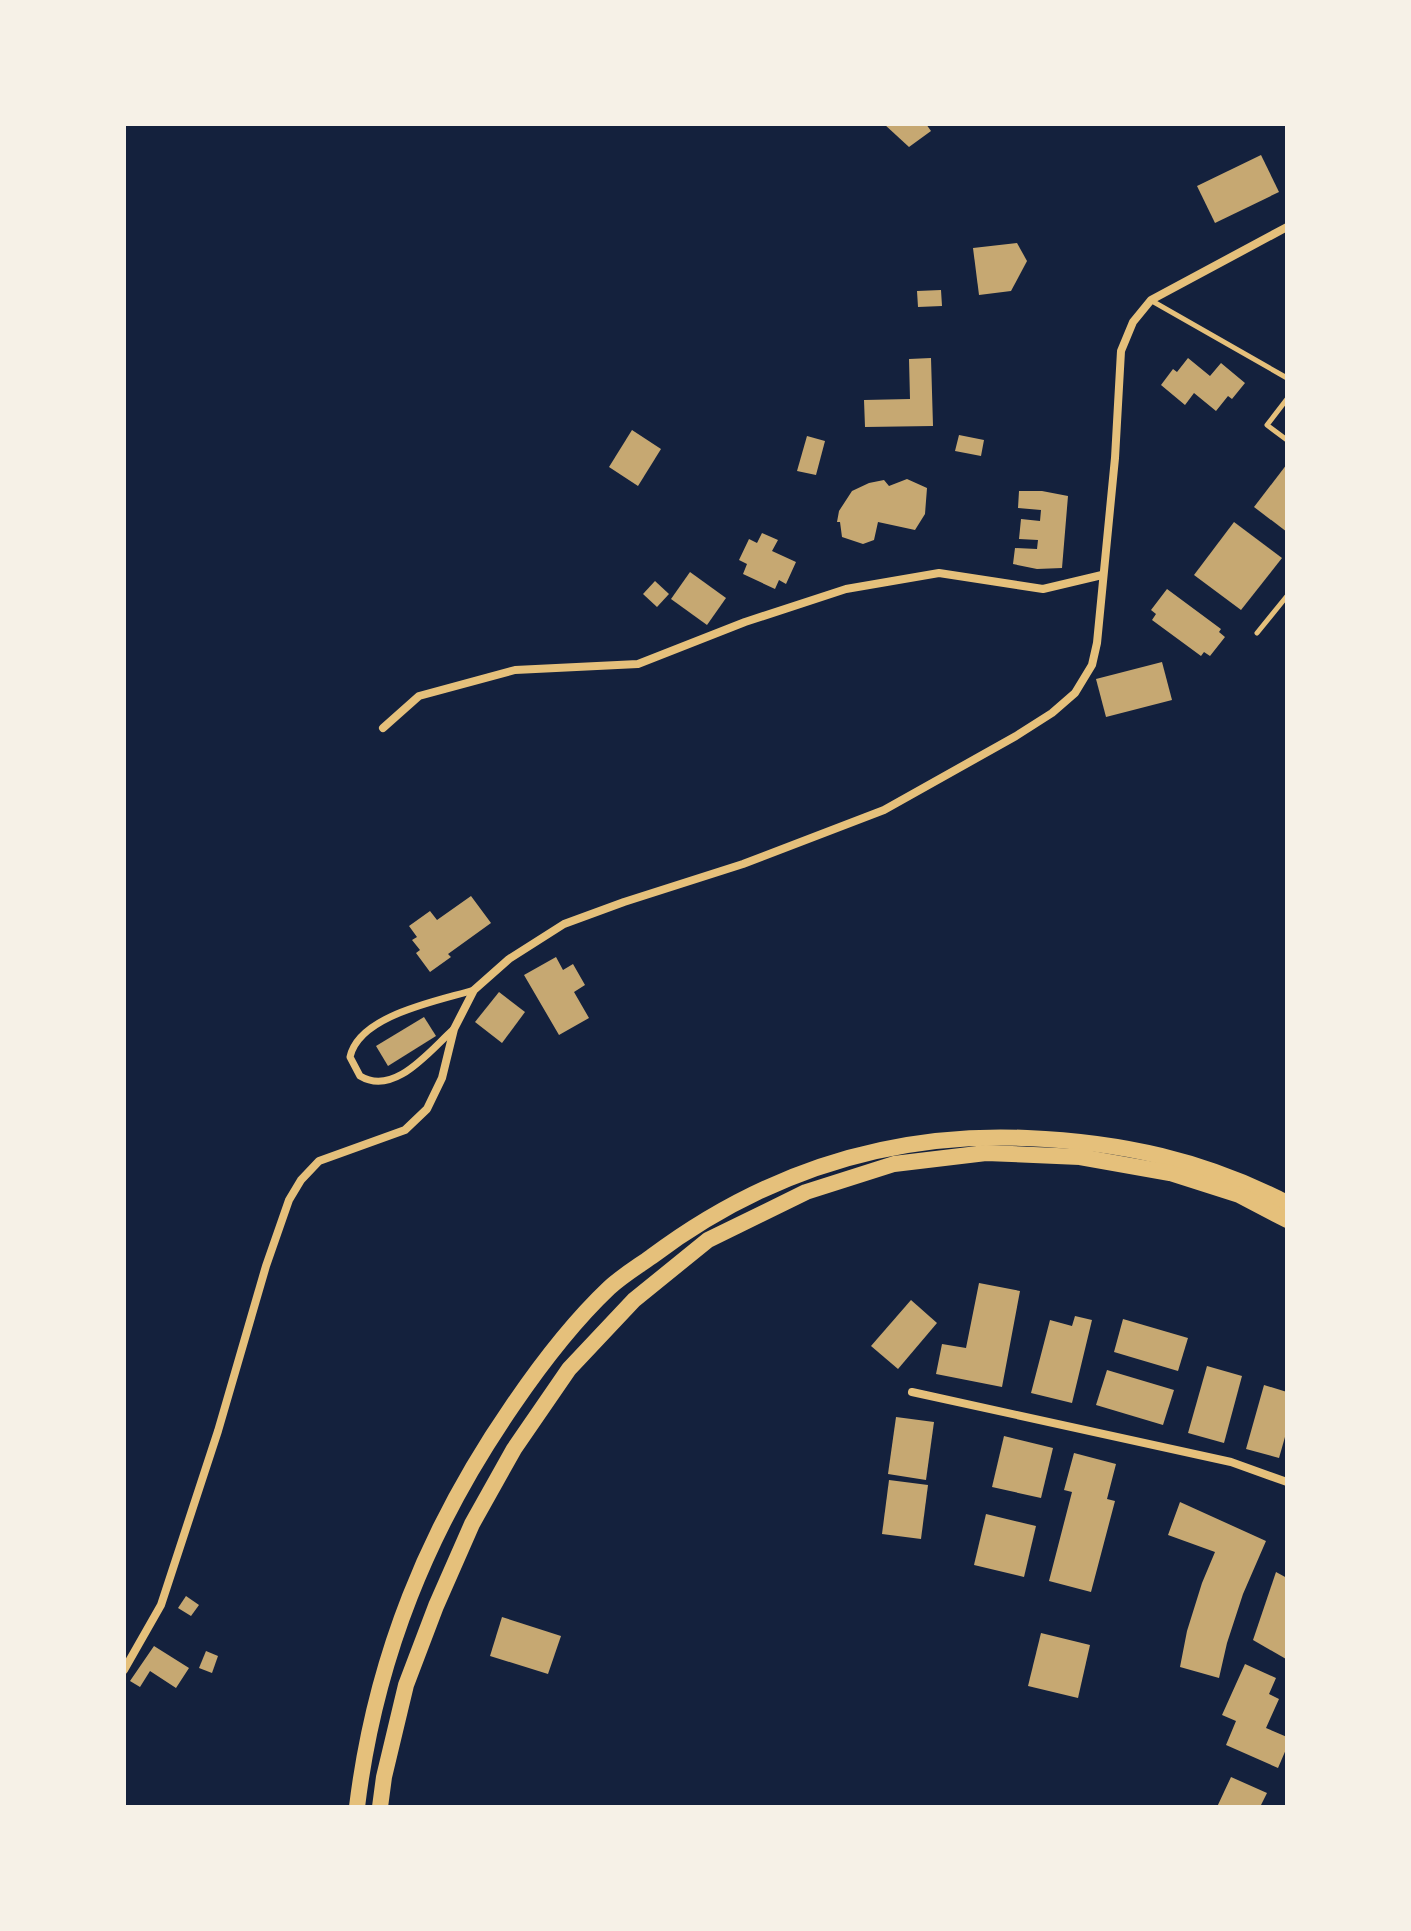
<svg xmlns="http://www.w3.org/2000/svg" width="1411" height="1931" viewBox="0 0 1411 1931" font-family="Karla,sans-serif">
	<style>
		.building { fill: #c6a872 }
		.lines { fill: none; stroke-linecap: round; stroke-linejoin: round }
		.service { stroke: #e5c07b; stroke-width: 5 }
		.pedestrian { stroke: #e5c07b; stroke-width: 7 }
		.minor { stroke: #e5c07b; stroke-width: 8 }
		.secondary { stroke: #e5c07b; stroke-width: 16 }
	</style>
	<rect width="100%" height="100%" fill="#14213d"/>
	<g class="building">
		<path d="M884,124H926L931,131L909,147Z"/>
		<path d="M1261,155L1279,192L1215,223L1197,186Z"/>
		<path d="M1017,243L1027,261L1011,291L979,295L973,248Z"/>
		<path d="M941,290L942,306L918,307L917,291Z"/>
		<path d="M931,358L933,426L865,427L864,400L910,399L909,359Z"/>
		<path d="M1188,358L1210,376L1221,363L1245,383L1232,399L1228,396L1216,411L1194,393L1185,405L1161,385L1173,369L1177,372Z"/>
		<path d="M632,430L661,449L638,486L609,467Z"/>
		<path d="M959,435L984,440L981,456L955,451Z"/>
		<path d="M807,436L825,441L816,475L797,471Z"/>
		<path d="M1287,464V532L1254,507Z"/>
		<path d="M907,479L927,488L925,514L915,530L878,522L874,540L863,544L842,537L840,522H837L839,511L852,491L869,483L884,480L889,486Z"/>
		<path d="M1019,491H1042L1068,496L1062,568L1037,569L1013,564L1015,548L1037,549L1038,540L1019,539L1021,519L1040,521L1041,510L1018,508Z"/>
		<path d="M1234,522L1282,558L1241,610L1194,575Z"/>
		<path d="M762,533L778,540L772,551L796,562L786,584L779,580L775,589L743,574L747,564L739,560L749,539L757,543Z"/>
		<path d="M690,572L726,598L707,625L671,599Z"/>
		<path d="M655,581L669,594L657,607L643,594Z"/>
		<path d="M1167,589L1221,629L1219,632L1225,637L1210,656L1204,652L1201,656L1152,620L1156,614L1151,610Z"/>
		<path d="M1162,662L1172,700L1106,717L1096,679Z"/>
		<path d="M471,896L491,923L448,954L451,957L430,972L416,953L420,950L412,940L417,937L409,926L430,911L437,920Z"/>
		<path d="M556,957L563,970L573,964L585,985L574,992L589,1018L559,1035L524,975Z"/>
		<path d="M499,992L525,1012L502,1043L475,1022Z"/>
		<path d="M424,1017L436,1036L388,1066L376,1046Z"/>
		<path d="M979,1283L1020,1291L1002,1387L936,1374L942,1344L966,1348Z"/>
		<path d="M911,1300L937,1323L898,1369L871,1346Z"/>
		<path d="M1075,1316L1092,1320L1072,1403L1031,1393L1050,1320L1072,1326Z"/>
		<path d="M1123,1319L1188,1338L1178,1371L1114,1352Z"/>
		<path d="M1207,1366L1242,1376L1224,1443L1188,1433Z"/>
		<path d="M1107,1370L1174,1390L1163,1425L1096,1405Z"/>
		<path d="M1264,1385L1287,1392V1430L1279,1458L1246,1449Z"/>
		<path d="M896,1417L934,1422L926,1480L888,1474Z"/>
		<path d="M1004,1436L1053,1448L1041,1498L992,1487Z"/>
		<path d="M1074,1453L1116,1464L1107,1499L1115,1501L1091,1592L1049,1581L1072,1492L1064,1490Z"/>
		<path d="M889,1480L928,1485L921,1539L882,1534Z"/>
		<path d="M1180,1502L1266,1541L1243,1594L1227,1643L1219,1678L1180,1667L1187,1631L1202,1583L1215,1552L1168,1535Z"/>
		<path d="M986,1514L1036,1526L1024,1577L974,1565Z"/>
		<path d="M1276,1572L1287,1578L1286,1659L1253,1640Z"/>
		<path d="M186,1596L199,1605L191,1616L178,1608Z"/>
		<path d="M502,1617L561,1636L548,1674L490,1656Z"/>
		<path d="M1041,1633L1090,1645L1078,1698L1028,1686Z"/>
		<path d="M154,1646L189,1668L176,1688L150,1671L140,1687L130,1681Z"/>
		<path d="M206,1651L218,1656L212,1673L199,1668Z"/>
		<path d="M1245,1664L1276,1678L1269,1694L1279,1699L1266,1728L1287,1737V1747L1278,1768L1226,1745L1236,1721L1222,1715Z"/>
		<path d="M1231,1777L1267,1793L1260,1807H1217Z"/>
	</g>
	<g class="lines">
		<g class="service">
			<path d="M1152,301L1287,378"/>
			<path d="M1287,399L1267,425L1287,440"/>
			<path d="M1257,633L1287,596"/>
		</g>
		<path class="pedestrian" d="M454,1029C430,1050 395,1097 360,1076L350,1057C359,1015 438,1001 474,990"/>
		<g class="minor">
			<path d="M383,728L419,696L515,670L638,664L745,622L846,589L939,573L1043,589L1102,575"/>
			<path d="M912,1392L1231,1462L1287,1482"/>
			<path d="M124,1670L161,1605L218,1431L266,1266L289,1200L301,1180L319,1161L405,1130L427,1109L442,1078L454,1029L474,990L509,959L564,924L624,902L743,864L884,810L1016,736L1052,713L1075,693L1092,665L1097,643L1115,458L1121,351L1133,322L1151,300L1287,227"/>
		</g>
		<g class="secondary">
			<path d="M357,1807C375,1659 428,1528 513,1405C541,1364 572,1323 609,1288C622,1276 637,1267 651,1257C763,1173 887,1132 1027,1138C1121,1142 1203,1160 1287,1203"/>
			<path d="M380,1807L384,1777L406,1685L436,1606L472,1524L514,1449L569,1369L634,1300L708,1240L806,1192L894,1164L986,1153L1080,1157L1170,1173L1239,1195L1287,1220"/>
		</g>
	</g>
	<rect width="1411" height="1931" fill="none" stroke="#f6f1e7" stroke-width="252"/>
</svg>
